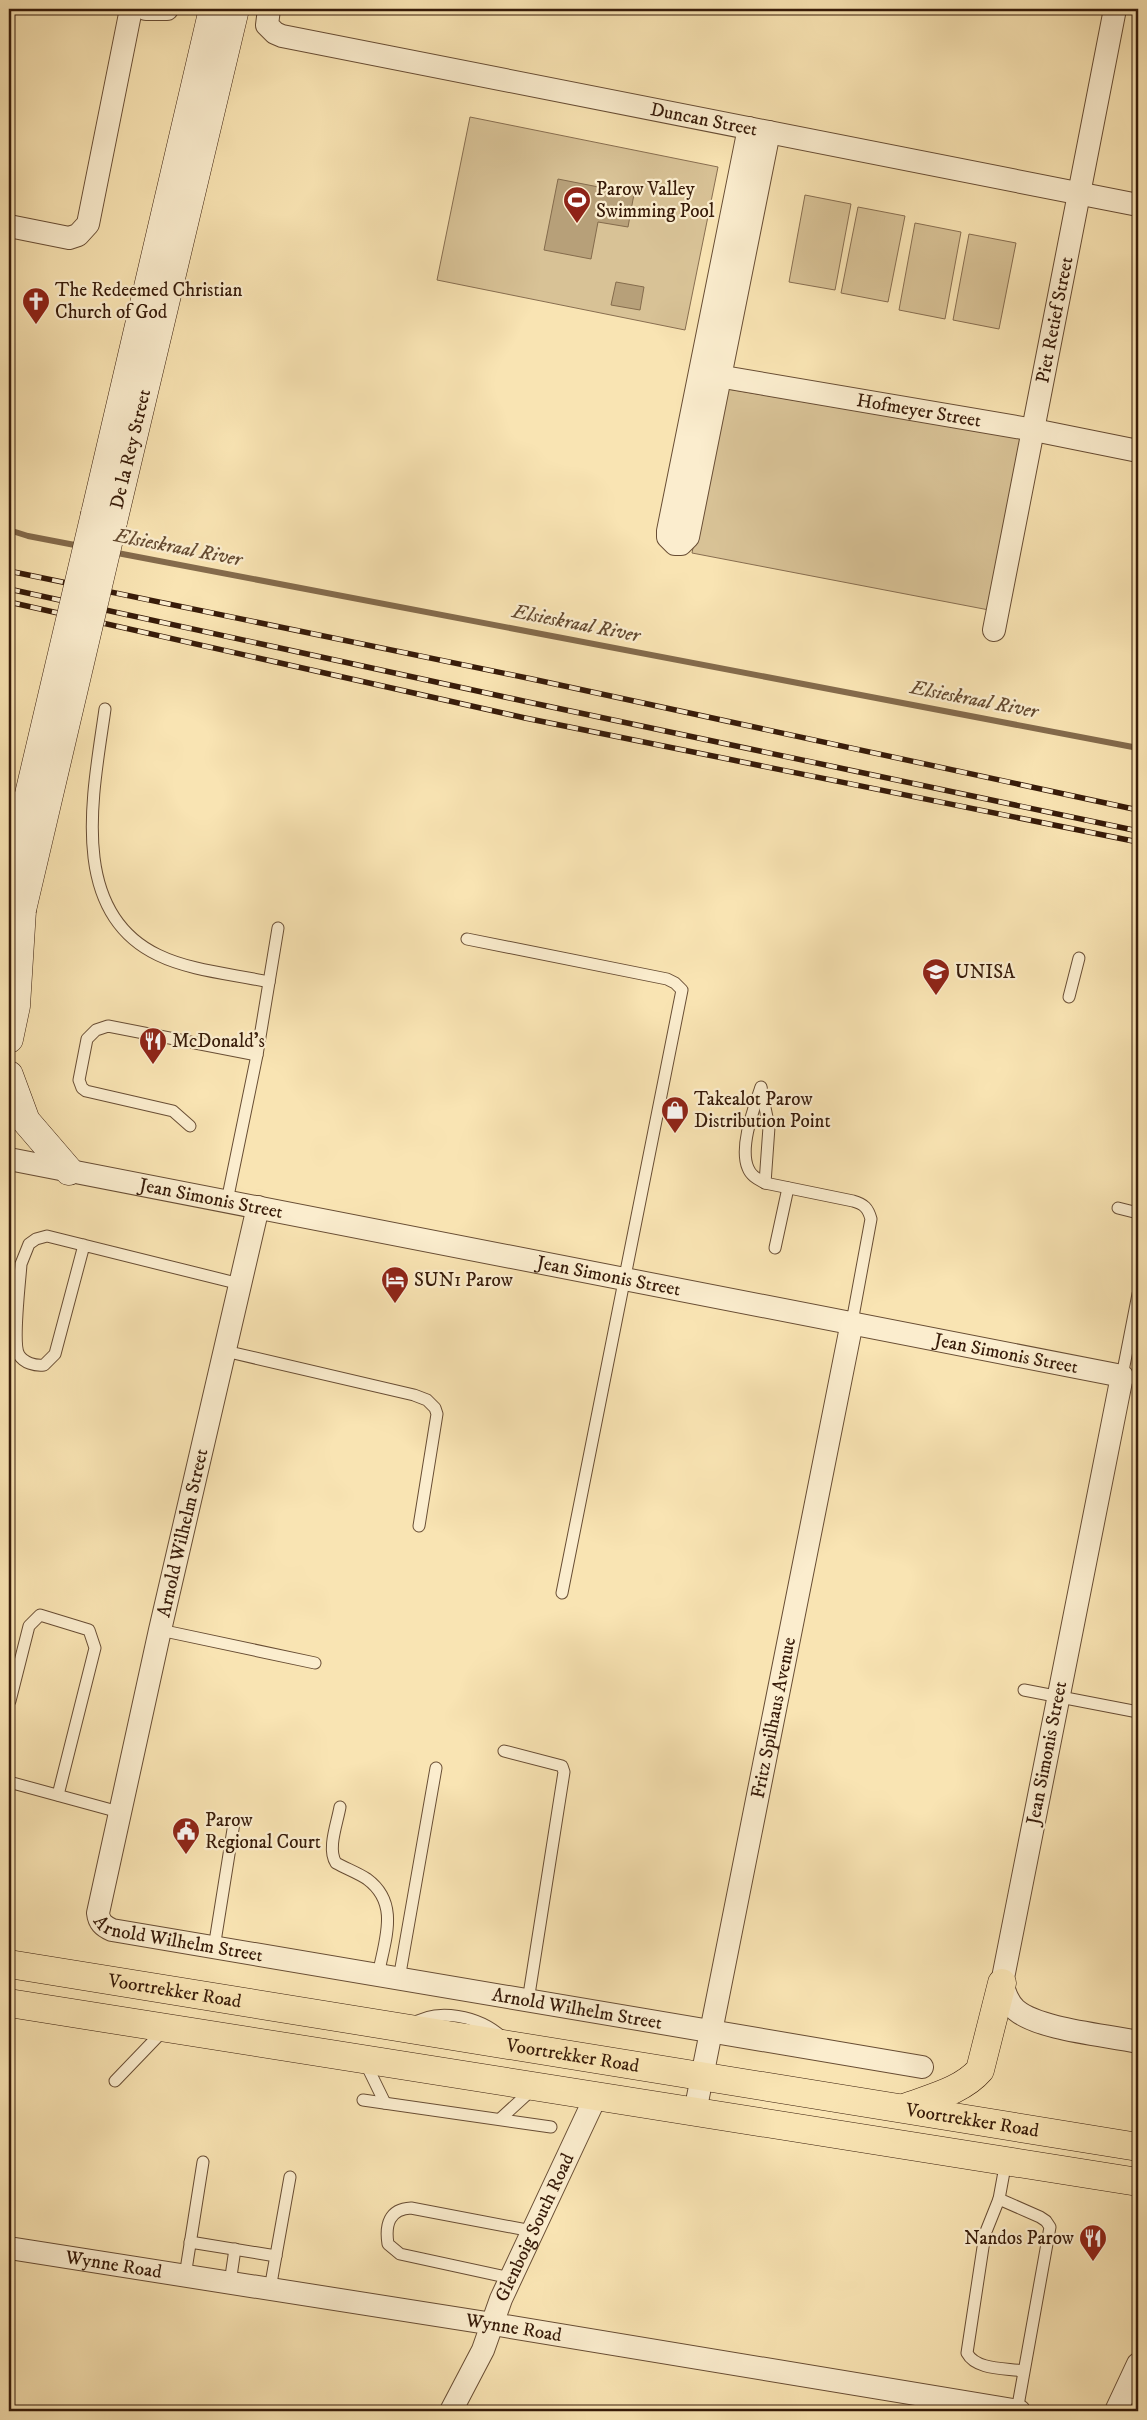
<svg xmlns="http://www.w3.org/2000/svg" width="1147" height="2420" viewBox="0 0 1147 2420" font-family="'IM FELL DW Pica',serif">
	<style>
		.green { fill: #d8c296; stroke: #886e50 }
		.water { fill: #b7a079; stroke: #846b4c }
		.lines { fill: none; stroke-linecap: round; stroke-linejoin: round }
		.stream { stroke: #846b4c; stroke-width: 6 }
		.service-casing { stroke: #684d34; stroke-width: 13 }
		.minor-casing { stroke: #684d34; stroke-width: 24 }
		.secondary-casing { stroke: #371b09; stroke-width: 29 }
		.primary-casing { stroke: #371b09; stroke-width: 29 }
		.service { stroke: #fbedce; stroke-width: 11 }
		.minor { stroke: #fbedce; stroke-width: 22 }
		.secondary { stroke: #fbedce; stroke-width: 28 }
		.primary { stroke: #f9e4b3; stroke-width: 28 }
		.rail-casing { stroke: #371b09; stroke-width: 5.5 }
		.rail { stroke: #fbedce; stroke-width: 4; stroke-dasharray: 11; stroke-linecap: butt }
		.secondary-bridge-casing { stroke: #371b09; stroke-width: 29; stroke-linecap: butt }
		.secondary-bridge { stroke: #fbedce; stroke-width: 28 }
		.labels { text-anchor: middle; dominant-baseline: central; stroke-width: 4.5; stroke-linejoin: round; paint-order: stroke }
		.street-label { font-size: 19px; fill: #371b09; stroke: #fbedce }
		.poi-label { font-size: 19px; fill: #371b09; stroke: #fbedce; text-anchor: start }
		.water-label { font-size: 20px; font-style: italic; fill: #644a30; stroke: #fbedce }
	</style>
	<rect width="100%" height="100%" fill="#f9e4b3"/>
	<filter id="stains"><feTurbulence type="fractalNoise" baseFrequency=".004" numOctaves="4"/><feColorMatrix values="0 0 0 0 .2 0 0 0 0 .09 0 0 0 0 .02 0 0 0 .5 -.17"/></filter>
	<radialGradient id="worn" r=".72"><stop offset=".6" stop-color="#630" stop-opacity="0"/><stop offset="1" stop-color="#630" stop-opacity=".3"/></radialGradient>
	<g class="green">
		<path d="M470,117L718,167L685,330L437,280Z"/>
		<path d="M805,195L851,204L835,290L789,282Z"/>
		<path d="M858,207L905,216L888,302L841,293Z"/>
		<path d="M915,223L961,232L945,319L899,310Z"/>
		<path d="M969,234L1016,243L999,329L953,320Z"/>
		<path d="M728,389L1023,439L989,610L692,553L723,397Z"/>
	</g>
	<g class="water">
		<path d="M558,179L634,194L628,227L598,222L591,259L544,250Z"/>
		<path d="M616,282L644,287L640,310L611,305Z"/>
	</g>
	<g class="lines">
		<g class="stream">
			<path d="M9,530L28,536L80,546"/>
			<path d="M112,552L1138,748"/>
		</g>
		<g class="service-casing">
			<g id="service">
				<path d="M105,709C94,789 66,911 158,955C191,971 233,974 269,982"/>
				<path d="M467,939L667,979L675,983L682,990L562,1593"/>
				<path d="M1069,997L1079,958"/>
				<path d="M761,1087C754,1108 739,1147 748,1168C751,1176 758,1179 765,1183L853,1201C864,1204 868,1208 871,1219L852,1322"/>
				<path d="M761,1088L769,1127L765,1183"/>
				<path d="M190,1126L173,1111L86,1091L82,1088L79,1080L87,1039L96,1030L108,1026L257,1055"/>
				<path d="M227,1201L257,1055L278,928"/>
				<path d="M1118,1208L1138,1213"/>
				<path d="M84,1245L55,1354L44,1365C35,1366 24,1363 19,1355C12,1344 20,1281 21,1264L29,1244L36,1239L47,1236L240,1284"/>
				<path d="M775,1248L788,1188"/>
				<path d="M1138,1294L1122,1376L1138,1379"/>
				<path d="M225,1351L414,1395L427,1400L435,1408L437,1414L419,1526"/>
				<path d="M160,1630L315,1663"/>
				<path d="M1024,1690L1138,1712"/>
				<path d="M10,1701L29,1626L40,1615L89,1630L95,1648L58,1795"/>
				<path d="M504,1751L562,1766L564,1772L528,2001"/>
				<path d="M9,1782L119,1812"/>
				<path d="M340,1807C337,1824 327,1849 336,1863C347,1869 358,1873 367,1879C401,1904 384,1941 378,1976"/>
				<path d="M214,1948L234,1823"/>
				<path d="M399,1979L436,1768"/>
				<path d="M411,2025C437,2007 479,2016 502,2037"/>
				<path d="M365,2062L385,2103"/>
				<path d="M115,2081L164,2030"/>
				<path d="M363,2100L551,2127"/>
				<path d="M500,2119L534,2088"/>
				<path d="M1006,2161L999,2199L1040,2217L1046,2221L1050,2227L1017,2411"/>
				<path d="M999,2199L985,2234L967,2353C976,2370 1005,2368 1023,2371"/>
				<path d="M190,2242L276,2256"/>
				<path d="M185,2276L203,2162"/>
				<path d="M510,2278L400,2254L388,2244C385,2225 389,2209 411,2208L532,2231"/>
				<path d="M230,2283L235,2249"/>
				<path d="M270,2289L290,2177"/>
			</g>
		</g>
		<g class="minor-casing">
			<g id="minor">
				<path d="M146,9H167"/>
				<path id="s1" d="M269,9L267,25L275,33L282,36L1138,205"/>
				<path d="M749,128L668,531V537L675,544H681L688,537L769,132"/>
				<path d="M9,226L69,238L78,235L88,224L131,9"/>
				<path id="s2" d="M706,374L1034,430L1138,451"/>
				<path id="s3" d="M994,630L1115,9"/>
				<path id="s4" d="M9,1159L1122,1376L1002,1983C1005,1993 1008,2003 1016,2010C1040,2030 1107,2035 1138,2042"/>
				<path id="s5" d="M258,1207L160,1630L98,1913C99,1922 103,1926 112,1930L922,2067"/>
				<path id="s6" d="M695,2112L852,1322"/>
				<path id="s7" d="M9,2248L493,2324L1019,2411"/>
				<path id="s8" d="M451,2411L483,2350L501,2299L596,2096"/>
				<path d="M1116,2411L1138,2364"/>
			</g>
		</g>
		<g class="secondary-casing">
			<g id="secondary">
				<path d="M95,514L213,9"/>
				<path id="s9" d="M113,522L235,9"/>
				<path d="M9,1039L16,1006L22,910"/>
				<path d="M9,1075L26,1121L69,1171"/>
			</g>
		</g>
		<g class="primary-casing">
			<g id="primary">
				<path id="s10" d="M9,1964L1138,2147"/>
				<path d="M9,2003L1138,2182"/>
				<path d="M904,2108C930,2098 962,2091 980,2070L1002,1983"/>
			</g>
		</g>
		<use href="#service" class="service"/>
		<use href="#minor" class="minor"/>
		<use href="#secondary" class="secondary"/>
		<use href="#primary" class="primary"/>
		<g class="rail-casing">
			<g id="rail">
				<path d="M9,571L532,679L1138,810"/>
				<path d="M9,589L528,702L1138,831"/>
				<path d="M9,602L525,718L1138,842"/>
			</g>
		</g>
		<use href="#rail" class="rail"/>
		<g class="secondary-bridge-casing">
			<g id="secondary-bridge">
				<path d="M9,879L95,514"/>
				<path d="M22,910L113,522"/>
			</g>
		</g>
		<use href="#secondary-bridge" class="secondary-bridge"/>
	</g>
	<defs>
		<g id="stadium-pin" transform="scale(1.4375)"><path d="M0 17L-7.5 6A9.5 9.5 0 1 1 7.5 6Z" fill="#8f2418" stroke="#fbedce"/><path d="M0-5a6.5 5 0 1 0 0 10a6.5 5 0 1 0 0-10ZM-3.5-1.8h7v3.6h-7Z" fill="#fff"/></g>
		<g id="church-pin" transform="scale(1.4375)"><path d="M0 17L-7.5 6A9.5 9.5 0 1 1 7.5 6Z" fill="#8f2418" stroke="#fbedce"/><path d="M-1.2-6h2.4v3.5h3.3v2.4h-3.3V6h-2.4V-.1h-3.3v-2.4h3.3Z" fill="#fff"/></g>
		<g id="university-pin" transform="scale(1.4375)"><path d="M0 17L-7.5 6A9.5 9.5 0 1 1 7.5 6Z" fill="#8f2418" stroke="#fbedce"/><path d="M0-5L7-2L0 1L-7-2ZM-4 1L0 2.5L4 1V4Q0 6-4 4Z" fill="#fff"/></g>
		<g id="restaurant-pin" transform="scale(1.4375)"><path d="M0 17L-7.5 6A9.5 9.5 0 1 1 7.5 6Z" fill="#8f2418" stroke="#fbedce"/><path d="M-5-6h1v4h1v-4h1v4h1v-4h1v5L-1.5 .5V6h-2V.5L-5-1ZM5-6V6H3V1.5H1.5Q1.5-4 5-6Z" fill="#fff"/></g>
		<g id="shop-pin" transform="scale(1.4375)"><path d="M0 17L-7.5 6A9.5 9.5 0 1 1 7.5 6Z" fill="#8f2418" stroke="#fbedce"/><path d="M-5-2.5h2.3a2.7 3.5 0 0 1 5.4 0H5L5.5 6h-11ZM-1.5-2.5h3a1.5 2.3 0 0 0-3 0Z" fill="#fff"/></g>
		<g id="hotel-pin" transform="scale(1.4375)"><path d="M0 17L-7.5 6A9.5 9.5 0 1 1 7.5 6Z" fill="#8f2418" stroke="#fbedce"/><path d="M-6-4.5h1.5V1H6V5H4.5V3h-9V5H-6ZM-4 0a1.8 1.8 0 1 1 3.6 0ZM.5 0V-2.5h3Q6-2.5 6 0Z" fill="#fff"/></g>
		<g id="civic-pin" transform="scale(1.4375)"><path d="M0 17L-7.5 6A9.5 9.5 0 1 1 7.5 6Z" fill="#8f2418" stroke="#fbedce"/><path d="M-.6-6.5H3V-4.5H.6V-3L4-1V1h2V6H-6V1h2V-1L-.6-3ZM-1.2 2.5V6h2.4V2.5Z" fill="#fff"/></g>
	</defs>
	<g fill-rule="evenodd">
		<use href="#stadium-pin" x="577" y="200"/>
		<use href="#church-pin" x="36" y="301"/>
		<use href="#university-pin" x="936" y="972"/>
		<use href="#restaurant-pin" x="153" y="1041"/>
		<use href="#shop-pin" x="675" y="1110"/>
		<use href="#hotel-pin" x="395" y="1280"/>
		<use href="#civic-pin" x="186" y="1831"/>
		<use href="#restaurant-pin" x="1093" y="2238"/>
	</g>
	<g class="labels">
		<g class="street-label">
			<text stroke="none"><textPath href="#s1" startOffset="465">Duncan Street</textPath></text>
			<text stroke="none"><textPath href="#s3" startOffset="316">Piet Retief Street</textPath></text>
			<text stroke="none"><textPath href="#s2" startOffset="216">Hofmeyer Street</textPath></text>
			<text stroke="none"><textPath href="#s9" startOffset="75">De la Rey Street</textPath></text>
			<text stroke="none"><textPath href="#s4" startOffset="206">Jean Simonis Street</textPath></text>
			<text stroke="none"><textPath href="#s4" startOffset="611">Jean Simonis Street</textPath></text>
			<text stroke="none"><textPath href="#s4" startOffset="1016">Jean Simonis Street</textPath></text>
			<text transform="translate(183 1533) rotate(-77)">Arnold Wilhelm Street</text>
			<text stroke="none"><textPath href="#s6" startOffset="402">Fritz Spilhaus Avenue</textPath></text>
			<text transform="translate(1047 1753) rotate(-79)">Jean Simonis Street</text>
			<text stroke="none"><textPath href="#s5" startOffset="814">Arnold Wilhelm Street</textPath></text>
			<text stroke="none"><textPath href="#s10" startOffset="168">Voortrekker Road</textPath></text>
			<text stroke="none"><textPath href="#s5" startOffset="1219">Arnold Wilhelm Street</textPath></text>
			<text stroke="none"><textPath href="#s10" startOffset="571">Voortrekker Road</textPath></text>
			<text stroke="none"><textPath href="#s10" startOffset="976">Voortrekker Road</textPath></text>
			<text stroke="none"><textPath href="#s8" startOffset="202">Glenboig South Road</textPath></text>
			<text stroke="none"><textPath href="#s7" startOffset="106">Wynne Road</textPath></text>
			<text stroke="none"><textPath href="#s7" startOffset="511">Wynne Road</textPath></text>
		</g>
		<g class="poi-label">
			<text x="596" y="189">Parow Valley<tspan x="596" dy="22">Swimming Pool</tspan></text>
			<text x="55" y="290">The Redeemed Christian<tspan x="55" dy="22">Church of God</tspan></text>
			<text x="955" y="972">UNISA</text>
			<text x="172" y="1041">McDonald's</text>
			<text x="694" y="1099">Takealot Parow<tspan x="694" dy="22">Distribution Point</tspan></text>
			<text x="414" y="1280">SUN1 Parow</text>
			<text x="205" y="1820">Parow<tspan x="205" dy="22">Regional Court</tspan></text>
			<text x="1074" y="2238" text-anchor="end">Nandos Parow</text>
		</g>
		<g class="water-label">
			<text transform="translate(178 548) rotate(11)">Elsieskraal River</text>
			<text transform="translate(576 624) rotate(11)">Elsieskraal River</text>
			<text transform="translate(974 700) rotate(11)">Elsieskraal River</text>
		</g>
	</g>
	<rect width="1147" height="2420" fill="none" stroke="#f9e4b3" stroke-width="30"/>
	<rect x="10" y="10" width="1127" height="2400" fill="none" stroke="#371b09" stroke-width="2.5"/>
	<rect x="15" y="15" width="1117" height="2390" fill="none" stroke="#371b09"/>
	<rect width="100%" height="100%" filter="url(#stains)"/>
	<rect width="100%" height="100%" fill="url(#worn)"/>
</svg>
